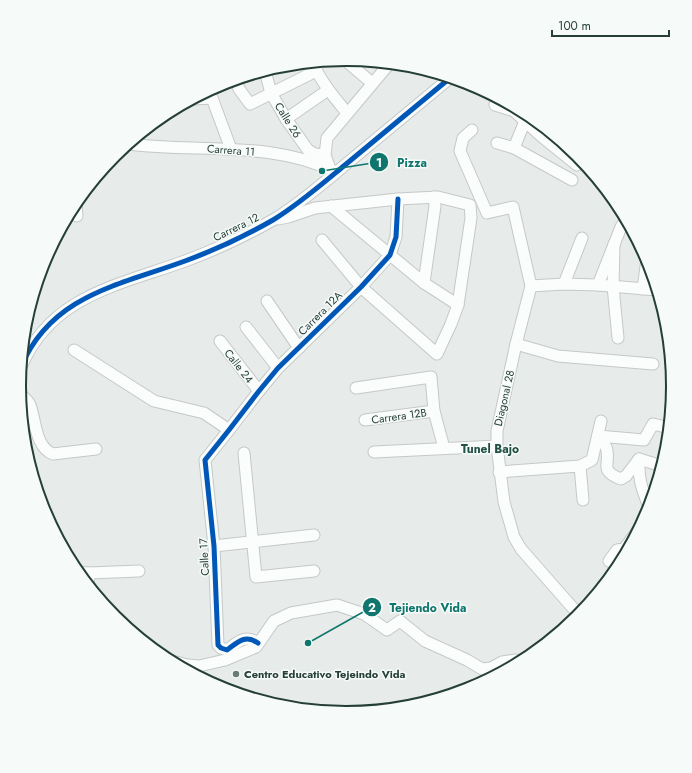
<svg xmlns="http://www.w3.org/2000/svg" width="692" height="773" viewBox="0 0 692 773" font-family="Jost,sans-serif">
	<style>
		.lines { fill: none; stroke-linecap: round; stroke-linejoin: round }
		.minor-casing { stroke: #c4c9c7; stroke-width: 13 }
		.minor { stroke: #fbfcfc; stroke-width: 11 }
		.cycleway-casing { stroke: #f6faf8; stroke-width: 8 }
		.cycleway { stroke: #0057b8; stroke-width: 5 }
		.poi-dot { fill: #697c76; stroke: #f6faf8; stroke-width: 1.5 }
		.labels { text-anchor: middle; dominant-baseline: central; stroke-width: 3; stroke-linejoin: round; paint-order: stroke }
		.street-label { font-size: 11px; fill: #253f38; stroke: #f6faf8 }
		.poi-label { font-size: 11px; font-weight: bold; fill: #253f38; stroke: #f6faf8; text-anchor: start }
		.neighbourhood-label { font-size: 12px; font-weight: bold; fill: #215045; stroke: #f6faf8 }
		.rim { fill: none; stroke: #253f38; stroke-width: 2 }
		.leader { fill: none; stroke: #0f766e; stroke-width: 1.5 }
		.callout-dot { fill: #0f766e; stroke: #f6faf8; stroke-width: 1.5 }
		.mark-label { font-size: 12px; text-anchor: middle; font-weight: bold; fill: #fff }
		.callout-label { font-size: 12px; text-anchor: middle; font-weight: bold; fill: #0f766e; stroke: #f6faf8; stroke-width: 3; stroke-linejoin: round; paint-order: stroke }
	</style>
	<rect width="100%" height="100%" fill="#e7ecea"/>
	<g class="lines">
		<g class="minor-casing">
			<g id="minor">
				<path d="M345,60L372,83"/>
				<path d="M313,63C321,82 334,97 347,113"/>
				<path d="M265,71L271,93L286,119L308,150L315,154L325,155"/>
				<path d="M236,80L239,89L250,104L316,71"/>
				<path d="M208,91L212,98L231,149"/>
				<path d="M194,99L212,98"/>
				<path d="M500,100L495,105L514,111L541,136L577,165L582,161"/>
				<path d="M286,119L328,90"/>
				<path d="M472,130L463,138L460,151L487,213L513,207L531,286L516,344L497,431V446L504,502L514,537L521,549L579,615"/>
				<path d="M497,143L514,148L572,180"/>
				<path d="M129,144C197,153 272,140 336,172"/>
				<path d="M514,148L525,121"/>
				<path d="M330,169L325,155L327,138L389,64"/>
				<path d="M76,203L77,216"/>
				<path d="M331,206L424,283L458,305"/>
				<path d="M278,219L288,217L315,208L398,199L438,197L470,205L471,218L458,305L451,324L437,354L361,287L322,240"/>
				<path d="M614,244L613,286L618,338"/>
				<path d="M424,283L435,206L434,197"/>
				<path d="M564,284L582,238"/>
				<path d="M598,285L621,227L626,220"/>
				<path d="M531,286L564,284L598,285L657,290"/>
				<path d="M643,289L647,259"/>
				<path d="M267,301L299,348"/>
				<path d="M246,327L278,368"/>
				<path d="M220,341L259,391"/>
				<path d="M516,344L558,356L653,364"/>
				<path d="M74,350L154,401L204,413L229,430"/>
				<path d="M21,367C51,295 120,285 185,261C215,250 245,236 273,220C298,205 322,184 345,165C380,136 415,107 450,78"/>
				<path d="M356,388L431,377L434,411L444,448"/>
				<path d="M20,393C23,397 28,400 30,405C36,421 35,447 53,454L96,449"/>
				<path d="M365,420L434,411"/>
				<path d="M598,436C600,439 604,443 606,447C612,463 597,470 621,479L626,476L639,459"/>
				<path d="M598,436L644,440L653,424L669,428"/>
				<path d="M374,452L497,446"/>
				<path d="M244,453L256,577L314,571"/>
				<path d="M639,459C638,479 642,489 649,507"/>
				<path d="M639,459L662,466"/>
				<path d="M580,466L583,500"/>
				<path d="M499,472L580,466L592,460L601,421"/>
				<path d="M214,546L314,535"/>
				<path d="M619,566L609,561L617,550L624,549L639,529"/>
				<path d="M77,572L89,573L139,571"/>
				<path d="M88,585L89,573"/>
				<path d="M258,643C245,634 238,642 227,650L221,648L218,645L214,546L205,460L229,430L259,391L278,368L361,287L390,255L396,237L398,199"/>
				<path d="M168,660L188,665L199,666L225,660L256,647L274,621L291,613L337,605L364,614L387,630L400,621L425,641L467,660L482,669L491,668L502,662L516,660"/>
			</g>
		</g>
		<use href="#minor" class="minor"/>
		<g class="cycleway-casing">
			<g id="cycleway">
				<path d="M21,367C51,295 120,285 185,261C215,250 245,236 273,220C298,205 322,184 345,165C380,136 415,107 450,78"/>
				<path d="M258,643C245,634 238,642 227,650L221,648L218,645L214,546L205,460L229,430L259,391L278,368L361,287L390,255L396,237L398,199"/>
			</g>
		</g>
		<use href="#cycleway" class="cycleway"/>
	</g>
	<circle class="poi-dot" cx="236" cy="674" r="4"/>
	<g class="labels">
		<g class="street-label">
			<text transform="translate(288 120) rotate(58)">Calle 26</text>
			<text transform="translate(231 150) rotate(4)">Carrera 11</text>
			<text transform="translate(236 227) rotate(-26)">Carrera 12</text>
			<text transform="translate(320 313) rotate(-45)">Carrera 12A</text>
			<text transform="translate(239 366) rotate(52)">Calle 24</text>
			<text transform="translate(504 398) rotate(-77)">Diagonal 28</text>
			<text transform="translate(399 416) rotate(-8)">Carrera 12B</text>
			<text transform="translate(204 557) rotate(-93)">Calle 17</text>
		</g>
		<g class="poi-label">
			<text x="244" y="674">Centro Educativo Tejeindo Vida</text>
		</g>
		<g class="neighbourhood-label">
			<text x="490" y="449">Tunel Bajo</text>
		</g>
	</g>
	<path d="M0 0H692V773H0ZM26 386a320 320 0 1 1 640 0a320 320 0 1 1-640 0Z" fill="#f6faf8" fill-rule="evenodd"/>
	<path class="rim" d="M26 386a320 320 0 1 1 640 0a320 320 0 1 1-640 0Z"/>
	<path class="leader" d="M322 171L379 162M308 643L372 607"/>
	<g class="callout-dot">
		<circle cx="322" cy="171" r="4"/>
		<circle cx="308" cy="643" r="4"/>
		<circle cx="379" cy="162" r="10"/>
		<circle cx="372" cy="607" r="10"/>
	</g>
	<g class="mark-label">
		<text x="379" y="167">1</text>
		<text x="372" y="612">2</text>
	</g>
	<g class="callout-label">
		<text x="412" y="167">Pizza</text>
		<text x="428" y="612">Tejiendo Vida</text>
	</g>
	<path d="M552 30v6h117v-6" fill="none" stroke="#253f38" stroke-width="2"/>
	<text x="558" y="30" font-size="12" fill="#253f38" stroke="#f6faf8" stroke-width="3" paint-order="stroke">100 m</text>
</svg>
